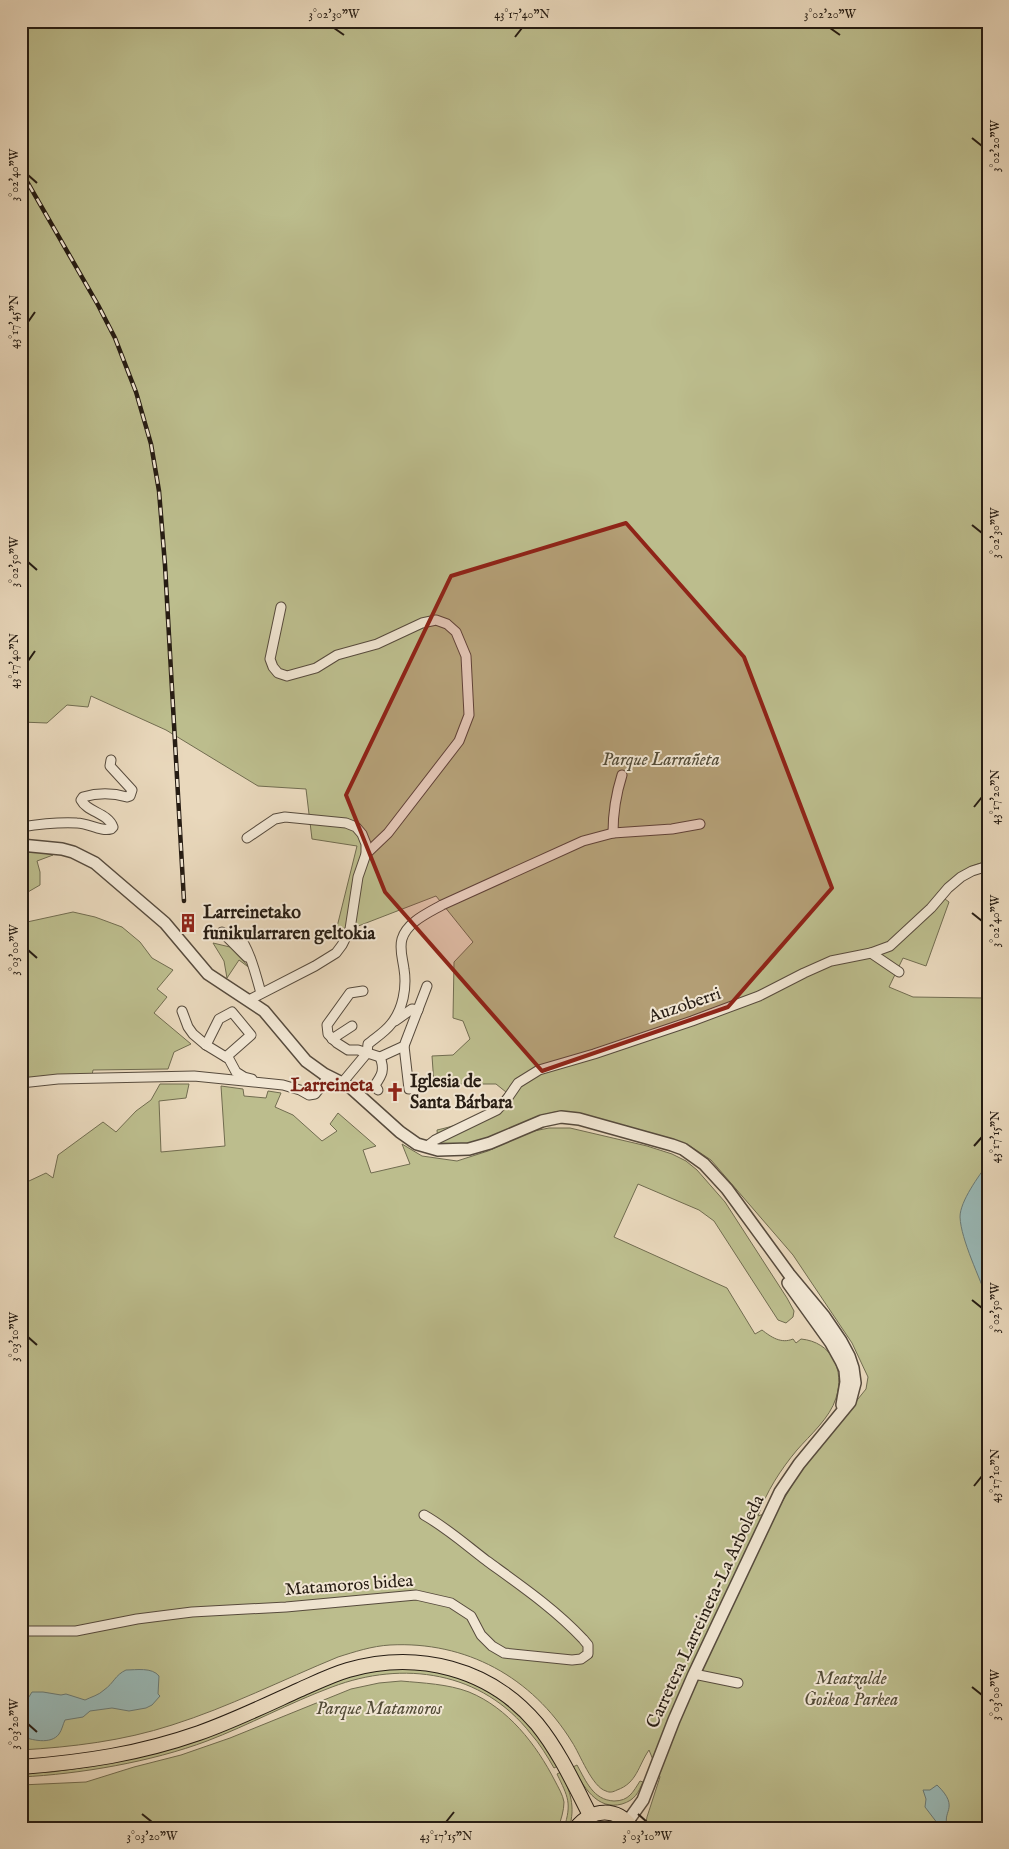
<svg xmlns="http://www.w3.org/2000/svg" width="1009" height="1849" viewBox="0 0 1009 1849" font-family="'IM FELL English',serif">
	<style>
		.green { fill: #bcbd8d; stroke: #716c50 }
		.water { fill: #99b9b7; stroke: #6b7a75 }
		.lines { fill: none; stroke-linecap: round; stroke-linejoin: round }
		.minor-casing { stroke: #574b3d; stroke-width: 11 }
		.tertiary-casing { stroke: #574b3d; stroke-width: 14 }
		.primary-casing { stroke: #261c13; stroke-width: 16 }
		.minor { stroke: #f1e6d3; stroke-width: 9 }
		.tertiary { stroke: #f1e6d3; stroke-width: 11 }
		.primary { stroke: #e9d8bc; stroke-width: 14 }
		.rail-casing { stroke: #261c13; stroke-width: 4.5 }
		.rail { stroke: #f1e6d3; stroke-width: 2.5; stroke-dasharray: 8; stroke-linecap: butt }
		.marked { fill: #8f2418; fill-opacity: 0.2; stroke: #8f2418; stroke-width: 4; stroke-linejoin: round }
		.ticks { fill: none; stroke: #261c13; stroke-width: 2 }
		.labels { text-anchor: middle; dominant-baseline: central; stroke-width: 4; stroke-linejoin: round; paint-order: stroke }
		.park-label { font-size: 18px; font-style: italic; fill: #534c38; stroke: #f1e6d3 }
		.poi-label { font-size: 18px; font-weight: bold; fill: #261c13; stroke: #f1e6d3; text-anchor: start }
		.street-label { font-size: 18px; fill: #261c13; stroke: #f1e6d3 }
		.neighbourhood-label { font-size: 19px; font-weight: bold; fill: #7a1f14; stroke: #f1e6d3 }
		.neatline { fill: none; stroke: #261c13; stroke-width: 2 }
		.ticks-label { font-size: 12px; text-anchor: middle; fill: #261c13 }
	</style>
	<rect width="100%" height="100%" fill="#e9d8bc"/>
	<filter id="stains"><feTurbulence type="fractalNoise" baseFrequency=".004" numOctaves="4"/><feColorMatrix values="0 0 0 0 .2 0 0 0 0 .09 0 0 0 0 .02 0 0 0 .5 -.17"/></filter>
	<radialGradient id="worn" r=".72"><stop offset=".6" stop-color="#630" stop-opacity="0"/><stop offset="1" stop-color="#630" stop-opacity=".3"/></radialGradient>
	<g class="green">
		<path d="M21,21H988V826C982,835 985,840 987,850C988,853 988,858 988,862C967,864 951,879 937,893L949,902L926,966L903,958L889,987L913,997L985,998L988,1006V1828H645L647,1817L660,1777L649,1750C638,1766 637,1783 617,1790C613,1792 610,1793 606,1791C592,1787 580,1754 572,1742C532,1677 466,1641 390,1645C372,1646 354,1652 338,1657C282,1680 229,1707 172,1725C123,1741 72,1747 21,1750V1174L29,1181L46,1173L53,1178L58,1155L103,1122L116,1132L136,1111L151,1100L160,1084H189L186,1098L159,1101L161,1152L225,1146L221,1086L243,1089L244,1096L266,1098L268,1091L281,1093L275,1107L293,1115L322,1141L337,1131L330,1124L338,1113L376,1146L363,1150L371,1173L410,1164L402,1144L422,1156L457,1161L488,1151L529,1132L549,1128H570L647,1146L672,1154L686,1161L697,1170L725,1202L787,1298L794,1311L793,1317L786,1323L778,1320L714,1221L699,1210L638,1184L614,1237L727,1288L755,1334L762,1330C771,1337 781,1344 793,1339L796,1343L801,1339C832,1342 845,1370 836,1398C830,1418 810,1435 797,1450C781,1469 766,1492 758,1516L778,1509L801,1470L866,1389L868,1377L852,1343L793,1255L711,1160L690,1146L622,1125L565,1112H555L539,1116L496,1136L480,1141L463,1144L438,1143L437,1130C464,1124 490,1114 506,1092L496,1084H434L432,1056L453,1055L470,1039L463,1021L453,1018L454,962L473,942L436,896L335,935L357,846L312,839L306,789L258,786L166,730L91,696L88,707L67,705L47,723L21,722Z"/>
		<path d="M21,848L53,855L37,861L40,872V885L21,896Z"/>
		<path d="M73,912L95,917L122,927L140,942L152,958L173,970L157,989L167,997L154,1013L191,1044L174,1052L168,1069L93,1070L92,1075L44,1076L21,1079V917L27,922Z"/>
		<path d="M213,943L230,947L251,969L239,960L227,978L224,961Z"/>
		<path d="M414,1668L442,1672L480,1686L499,1698L534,1730L558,1766L554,1768C547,1756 540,1744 531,1734C482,1671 403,1660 332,1687C289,1703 249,1725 207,1741C151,1762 80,1774 21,1777V1773L52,1772L87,1767L145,1754L201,1738L329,1684L354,1675L380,1669Z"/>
		<path d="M401,1681C423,1683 448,1684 469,1692C508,1708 536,1744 555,1781C558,1787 563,1795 564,1802C564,1810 561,1820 558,1828H21V1785L86,1782L134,1767L181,1755L230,1738L351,1689L379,1683Z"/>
		<path d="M577,1765C586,1781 593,1800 614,1801C629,1801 633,1792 640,1781L643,1782C638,1793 635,1800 622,1804C597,1811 583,1786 573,1767Z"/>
		<path d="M561,1772C570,1791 576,1807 569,1828H564C572,1803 568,1797 557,1774Z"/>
	</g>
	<g class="water">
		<path d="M988,1163V1301C980,1278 961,1240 960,1217C960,1201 979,1176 988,1163Z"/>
		<path d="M126,1670C136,1670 152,1667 159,1676L158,1694L160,1696L152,1705L146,1708L129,1711L112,1708L90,1711L83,1717L65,1720C63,1724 62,1730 59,1734C51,1745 31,1740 21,1736L22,1702L27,1700L32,1692H43L61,1695L66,1694L85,1700C91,1697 99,1695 104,1690C114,1683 115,1675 126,1670Z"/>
		<path d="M937,1785C962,1809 939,1812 949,1828H941L925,1807L926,1799L923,1790H930Z"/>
	</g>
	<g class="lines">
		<g class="minor-casing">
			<g id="minor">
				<path d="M281,607L270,659L273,667L278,673L287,676L316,668L337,655L377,644L422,623L436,620L447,624L456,632L466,656L469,715L459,741L388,833L366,854"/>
				<path d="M21,827C40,824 58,822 77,823C88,823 101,832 111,829L113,827C108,813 87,812 81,800L83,797C97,793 113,793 127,797L130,796L132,790L110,766L111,760"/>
				<path d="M613,833C613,812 616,794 622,775"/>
				<path d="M247,838L275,819L285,817L346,823L356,827L362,834L366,844V854L358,877L350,929L342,945L336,953L315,966L249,1000"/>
				<path d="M222,932L247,957"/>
				<path d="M237,933C250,950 255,972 261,993"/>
				<path d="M871,953L899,972"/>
				<path d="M363,991L350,993L327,1025L328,1034L337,1043L348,1050H358L380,1057L404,1046L427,986"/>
				<path d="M182,1011L188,1027L193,1034L206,1045L229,1059L236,1072L244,1077L252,1079"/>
				<path d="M395,1021L412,1009L418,1010"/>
				<path d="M332,1039L352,1026"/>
				<path d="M206,1045L219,1019L232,1012L251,1035L226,1057"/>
				<path d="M404,1046L409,1089H416"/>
				<path d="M21,1083L58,1079L194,1076L283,1085L300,1090L309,1095L315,1094L329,1076"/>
				<path d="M342,1083L367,1053L368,1044C375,1038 385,1032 391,1024C403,1010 407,987 404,969C403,960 399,949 402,939C407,922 428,913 442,905L583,841L613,833L672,829L700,824"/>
				<path d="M378,1090L375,1085C382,1075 385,1070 380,1057"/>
				<path d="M426,1147L435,1140L497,1110L507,1099L518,1083L539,1070L594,1054L692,1021L759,996L804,973L831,961L871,953L890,946L931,908L948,888L961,877L972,871L988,866"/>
				<path d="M21,1631H76L137,1619L192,1612L286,1607L416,1595L451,1603L471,1616L481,1635L492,1646L504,1653L572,1660L581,1659L588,1654V1645L583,1639C555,1609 520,1585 487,1561C466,1545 447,1528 424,1515"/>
				<path d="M694,1674L738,1683"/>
			</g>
		</g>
		<g class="tertiary-casing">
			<g id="tertiary">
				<path d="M21,845L62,849L73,852L95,863L165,923L208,974L264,1011L306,1061L324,1074L350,1087L400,1132L417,1144L438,1150L469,1149L490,1143L542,1121L561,1117L579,1119L672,1145L683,1149L704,1164L727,1189L789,1274L824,1316L841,1341L849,1356L853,1368L855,1383L850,1402L799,1464L780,1492L694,1674L674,1720L643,1800L628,1821"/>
				<path d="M788,1283L831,1343L841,1361L845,1370L846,1382L842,1405"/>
			</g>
		</g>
		<g class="primary-casing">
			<g id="primary">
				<path d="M21,1767C84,1762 139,1754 199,1733C233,1721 266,1705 299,1690C315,1683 331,1675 348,1670C417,1650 490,1668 537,1724C559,1751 574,1784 590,1815"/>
				<path d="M576,1828C592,1808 617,1807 632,1828"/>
			</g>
		</g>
		<use href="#minor" class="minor"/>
		<use href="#tertiary" class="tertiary"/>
		<use href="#primary" class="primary"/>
		<g class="rail-casing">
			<path id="rail" d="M21,171L98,305L115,338L136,392L151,444L159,491L165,565L184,901"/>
		</g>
		<use href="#rail" class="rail"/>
	</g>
	<path class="marked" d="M626,523L744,657L832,888L728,1007L542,1071L385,892L346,795L451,576Z"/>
	<path class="ticks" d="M334,28L344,35M830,28L840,35M515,37L522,28M972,138L982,146M28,175L37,183M28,322L35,312M972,525L982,533M28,562L37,570M28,661L35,651M974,807L982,797M972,913L982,921M28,950L37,958M974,1146L982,1137M972,1300L982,1308M28,1337L37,1345M974,1486L982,1476M972,1687L982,1695M28,1724L37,1732M142,1814L152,1822M638,1814L647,1822M446,1822L454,1812"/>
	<defs>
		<g id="building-bare" transform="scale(1.5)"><path d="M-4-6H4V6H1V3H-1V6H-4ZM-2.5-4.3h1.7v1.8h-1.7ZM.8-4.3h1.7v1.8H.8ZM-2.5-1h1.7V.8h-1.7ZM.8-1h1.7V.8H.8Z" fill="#8f2418" stroke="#f1e6d3" stroke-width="2.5" paint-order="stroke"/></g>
		<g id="church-bare" transform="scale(1.5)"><path d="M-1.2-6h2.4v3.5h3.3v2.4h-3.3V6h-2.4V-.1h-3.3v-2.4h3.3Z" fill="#8f2418" stroke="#f1e6d3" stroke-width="2.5" paint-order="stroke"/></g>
	</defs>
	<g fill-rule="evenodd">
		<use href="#building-bare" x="188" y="923"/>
		<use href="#church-bare" x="395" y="1092"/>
	</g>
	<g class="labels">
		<g class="park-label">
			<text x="661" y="760">Parque Larrañeta</text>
			<text x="851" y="1679">Meatzalde<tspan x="851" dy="21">Goikoa Parkea</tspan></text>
			<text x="379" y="1709">Parque Matamoros</text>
		</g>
		<g class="poi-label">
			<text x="203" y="913">Larreinetako<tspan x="203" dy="21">funikularraren geltokia</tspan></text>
			<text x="410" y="1082">Iglesia de<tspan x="410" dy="21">Santa Bárbara</tspan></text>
		</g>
		<g class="street-label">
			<text transform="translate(685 1006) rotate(-19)">Auzoberri</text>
			<text transform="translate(349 1586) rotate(-4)">Matamoros bidea</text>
			<text transform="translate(706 1612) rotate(-65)">Carretera Larreineta-La Arboleda</text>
		</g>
		<g class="neighbourhood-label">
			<text x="332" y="1086">Larreineta</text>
		</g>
	</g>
	<rect width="1009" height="1849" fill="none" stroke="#e9d8bc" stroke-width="55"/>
	<rect x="28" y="28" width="954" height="1794" class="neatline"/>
	<g class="ticks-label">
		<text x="334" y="18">3°02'30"W</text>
		<text x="522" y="18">43°17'40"N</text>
		<text x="830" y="18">3°02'20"W</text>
		<text transform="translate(995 146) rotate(-90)" y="4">3°02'20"W</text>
		<text transform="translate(14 175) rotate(-90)" y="4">3°02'40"W</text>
		<text transform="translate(14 322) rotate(-90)" y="4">43°17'45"N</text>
		<text transform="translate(995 533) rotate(-90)" y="4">3°02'30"W</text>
		<text transform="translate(14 562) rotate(-90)" y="4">3°02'50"W</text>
		<text transform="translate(14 661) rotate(-90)" y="4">43°17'40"N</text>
		<text transform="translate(995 797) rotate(-90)" y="4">43°17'20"N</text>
		<text transform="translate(995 921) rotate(-90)" y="4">3°02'40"W</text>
		<text transform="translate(14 950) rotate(-90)" y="4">3°03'00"W</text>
		<text transform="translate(995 1137) rotate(-90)" y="4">43°17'15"N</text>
		<text transform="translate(995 1308) rotate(-90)" y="4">3°02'50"W</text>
		<text transform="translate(14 1337) rotate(-90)" y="4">3°03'10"W</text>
		<text transform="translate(995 1476) rotate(-90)" y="4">43°17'10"N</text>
		<text transform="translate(995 1695) rotate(-90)" y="4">3°03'00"W</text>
		<text transform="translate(14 1724) rotate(-90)" y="4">3°03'20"W</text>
		<text x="152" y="1840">3°03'20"W</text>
		<text x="446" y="1840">43°17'15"N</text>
		<text x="647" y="1840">3°03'10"W</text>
	</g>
	<rect width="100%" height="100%" filter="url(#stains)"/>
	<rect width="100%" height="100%" fill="url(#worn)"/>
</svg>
